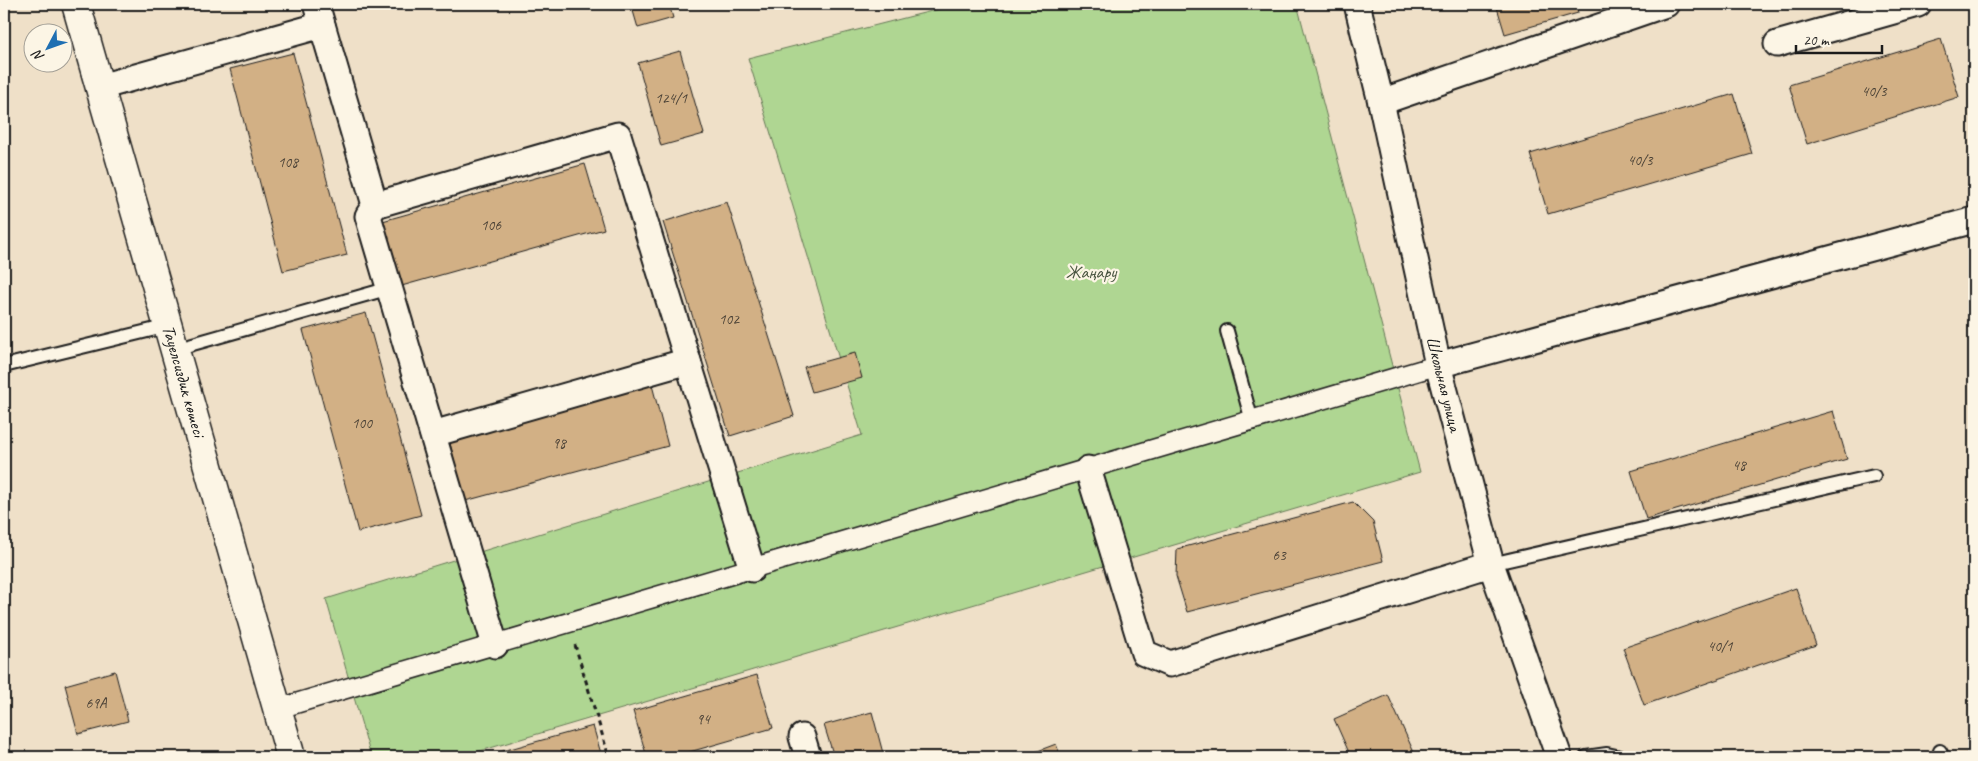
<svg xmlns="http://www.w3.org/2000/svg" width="1978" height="761" viewBox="0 0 1978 761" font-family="Caveat,sans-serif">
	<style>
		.built { fill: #e6d2b4 }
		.green { fill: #afd692; stroke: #667957 }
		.building { fill: #d2b085; stroke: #1c1c1c }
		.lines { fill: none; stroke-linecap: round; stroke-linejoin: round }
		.service-casing { stroke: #1c1c1c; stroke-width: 16 }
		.pedestrian-casing { stroke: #1c1c1c; stroke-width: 22 }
		.minor-casing { stroke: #1c1c1c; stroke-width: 29 }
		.tertiary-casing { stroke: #1c1c1c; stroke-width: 31 }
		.path { stroke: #1c1c1c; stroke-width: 3; stroke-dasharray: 5 4; stroke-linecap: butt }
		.service { stroke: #fcf5e5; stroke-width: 12 }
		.pedestrian { stroke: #fcf5e5; stroke-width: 19 }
		.minor { stroke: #fcf5e5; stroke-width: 25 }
		.tertiary { stroke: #fcf5e5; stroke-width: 28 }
		.labels { text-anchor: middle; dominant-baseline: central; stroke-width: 4.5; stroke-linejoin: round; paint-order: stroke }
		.number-label { font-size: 15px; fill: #4a4136 }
		.park-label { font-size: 18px; fill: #48543f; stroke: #fcf5e5 }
		.street-label { font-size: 18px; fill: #1c1c1c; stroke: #fcf5e5 }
	</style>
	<rect width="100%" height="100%" fill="#efe0c8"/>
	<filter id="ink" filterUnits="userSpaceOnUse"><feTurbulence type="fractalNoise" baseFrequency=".02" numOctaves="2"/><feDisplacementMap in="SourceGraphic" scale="10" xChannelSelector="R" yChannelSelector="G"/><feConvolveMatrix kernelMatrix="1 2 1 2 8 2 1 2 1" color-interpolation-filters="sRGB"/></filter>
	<g filter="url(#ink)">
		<path class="built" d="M4,720L13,757H4Z"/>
		<path class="green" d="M959,4H1297L1420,472L460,757H371L326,599L862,435L748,58Z"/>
		<g class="building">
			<path d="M631,4H669L673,18L638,28Z"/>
			<path d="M1496,4H1576L1578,13L1505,34Z"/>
			<path d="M1941,39L1959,97L1807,144L1789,85Z"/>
			<path d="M680,51L704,134L661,146L638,63Z"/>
			<path d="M293,53L347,255L283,271L230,69Z"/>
			<path d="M1734,94L1752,154L1548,214L1530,154Z"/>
			<path d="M585,164L604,229L398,287L379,222Z"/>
			<path d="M727,202L794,416L730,436L663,222Z"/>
			<path d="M366,313L421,515L358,532L303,330Z"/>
			<path d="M855,353L862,378L812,392L804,367Z"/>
			<path d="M652,385L668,446L465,501L449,440Z"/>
			<path d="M1833,411L1847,459L1646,519L1631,471Z"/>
			<path d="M1353,502L1373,522L1383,561L1187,612L1176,576L1177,549Z"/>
			<path d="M1796,588L1816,645L1644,705L1623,648Z"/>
			<path d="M115,671L128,721L78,734L65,685Z"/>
			<path d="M757,675L773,728L672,757H647L633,711Z"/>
			<path d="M1388,695L1416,757H1351L1334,719Z"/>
			<path d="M872,712L884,757H834L824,725Z"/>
			<path d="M593,726L602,757H481Z"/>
			<path d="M1056,744L1061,757H1022Z"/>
		</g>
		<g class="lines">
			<g class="service-casing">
				<g id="service">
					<path d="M1227,331L1252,421"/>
					<path d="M175,349L390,288"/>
					<path d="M4,366L168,326"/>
					<path d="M1491,564L1874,476"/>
					<path d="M1940,751L1943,757"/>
					<path d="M1586,757L1607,754L1621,757"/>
				</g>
			</g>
			<g class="pedestrian-casing">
				<path id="pedestrian" d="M277,709L1438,365"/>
			</g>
			<g class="minor-casing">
				<g id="minor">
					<path d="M316,4L375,205L368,216L495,645"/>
					<path d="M1357,4L1381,102L1438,365L1491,564L1559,757"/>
					<path d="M1777,44L1918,4"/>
					<path d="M100,87L322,25"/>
					<path d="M1381,102L1666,4"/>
					<path d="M375,205L618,135L752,569"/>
					<path d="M1438,365L1974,220"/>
					<path d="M433,434L688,361"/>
					<path d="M1088,469L1144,653L1170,664L1491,564"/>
					<path d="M802,737L808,757"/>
				</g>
			</g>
			<g class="tertiary-casing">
				<path id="tertiary" d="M76,4L291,757"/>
			</g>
			<path class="path" d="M575,645L609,757"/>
			<use href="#service" class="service"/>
			<use href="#pedestrian" class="pedestrian"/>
			<use href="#minor" class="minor"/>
			<use href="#tertiary" class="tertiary"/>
		</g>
	</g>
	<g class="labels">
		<g class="number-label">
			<text x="1874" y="91">40/3</text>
			<text x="671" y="98">124/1</text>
			<text x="1640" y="160">40/3</text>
			<text x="288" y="162">108</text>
			<text x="491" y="225">106</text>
			<text x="729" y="319">102</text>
			<text x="362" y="423">100</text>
			<text x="559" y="443">98</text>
			<text x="1739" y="465">48</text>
			<text x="1279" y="555">63</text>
			<text x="1720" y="646">40/1</text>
			<text x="96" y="703">69А</text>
			<text x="703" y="719">94</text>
		</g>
		<g class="park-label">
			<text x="1091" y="272">Жаңару</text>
		</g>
		<g class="street-label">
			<text transform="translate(184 381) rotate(74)">Тауелсиздик көшесі</text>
			<text transform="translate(1444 384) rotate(76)">Школьная улица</text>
		</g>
	</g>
	<rect width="1978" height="761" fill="none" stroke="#fcf5e5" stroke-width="20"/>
	<rect x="10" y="10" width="1958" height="741" fill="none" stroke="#1c1c1c" stroke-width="2" filter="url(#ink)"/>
	<g transform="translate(48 48) rotate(229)"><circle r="24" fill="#fcf5e5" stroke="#a29e95"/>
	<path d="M0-4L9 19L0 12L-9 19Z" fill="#1f6fb2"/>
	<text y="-8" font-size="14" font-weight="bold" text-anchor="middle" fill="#1c1c1c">N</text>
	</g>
	<path d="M1796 45v8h86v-8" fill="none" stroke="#1c1c1c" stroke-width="2.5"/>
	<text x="1803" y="45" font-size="15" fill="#1c1c1c" stroke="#fcf5e5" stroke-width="4" paint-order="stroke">20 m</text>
</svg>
